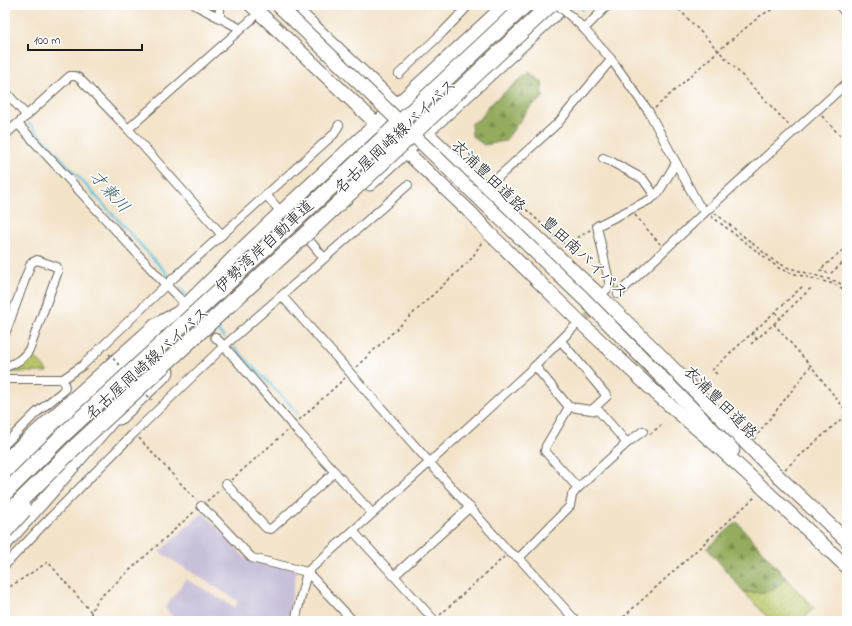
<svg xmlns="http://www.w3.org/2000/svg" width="852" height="626" viewBox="0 0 852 626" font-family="'Indie Flower','Klee One',sans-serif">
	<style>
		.industrial { fill: #c8bfd8 }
		.grass { fill: url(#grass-dots); stroke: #6c7242 }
		.forest { fill: url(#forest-firs); stroke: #58643c }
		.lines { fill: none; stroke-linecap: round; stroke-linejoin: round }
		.stream { stroke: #61c6df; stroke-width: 2.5 }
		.minor-tunnel { stroke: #c8bba6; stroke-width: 8; stroke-dasharray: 8 4; stroke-linecap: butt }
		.minor-casing { stroke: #676259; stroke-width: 10 }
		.primary-casing { stroke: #676259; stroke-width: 15 }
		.trunk-casing { stroke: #676259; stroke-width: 15 }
		.motorway-casing { stroke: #676259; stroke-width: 17 }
		.path { stroke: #676259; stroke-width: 1.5; stroke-dasharray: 3 3; stroke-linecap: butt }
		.minor { stroke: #fff; stroke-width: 8 }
		.primary { stroke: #fff; stroke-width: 13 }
		.trunk { stroke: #fff; stroke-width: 13 }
		.motorway { stroke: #fff; stroke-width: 15 }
		.minor-bridge-casing { stroke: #676259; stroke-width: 10; stroke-linecap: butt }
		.trunk-bridge-casing { stroke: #676259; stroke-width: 15; stroke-linecap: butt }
		.motorway-bridge-casing { stroke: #676259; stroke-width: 17; stroke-linecap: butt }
		.path-bridge { stroke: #676259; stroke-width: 1.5; stroke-dasharray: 3 3; stroke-linecap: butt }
		.minor-bridge { stroke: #fff; stroke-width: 8 }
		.trunk-bridge { stroke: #fff; stroke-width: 13 }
		.motorway-bridge { stroke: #fff; stroke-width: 15 }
		.labels { text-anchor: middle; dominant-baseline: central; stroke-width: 3.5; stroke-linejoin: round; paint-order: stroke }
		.street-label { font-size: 16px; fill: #1c1c1c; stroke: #fff }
		.water-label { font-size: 17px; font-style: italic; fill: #38606a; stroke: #fff }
	</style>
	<defs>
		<pattern id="grass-dots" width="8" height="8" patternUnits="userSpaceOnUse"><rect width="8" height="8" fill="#bbc769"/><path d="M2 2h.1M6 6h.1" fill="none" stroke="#a0aa5a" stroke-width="1.8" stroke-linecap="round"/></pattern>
		<pattern id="forest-firs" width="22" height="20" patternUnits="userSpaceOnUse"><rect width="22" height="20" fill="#94ac5d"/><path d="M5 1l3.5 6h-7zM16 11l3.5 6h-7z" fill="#788b4c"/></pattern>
	</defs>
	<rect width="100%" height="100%" fill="#fff"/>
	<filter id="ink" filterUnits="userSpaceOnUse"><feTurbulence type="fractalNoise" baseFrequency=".025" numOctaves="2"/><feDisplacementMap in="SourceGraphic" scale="8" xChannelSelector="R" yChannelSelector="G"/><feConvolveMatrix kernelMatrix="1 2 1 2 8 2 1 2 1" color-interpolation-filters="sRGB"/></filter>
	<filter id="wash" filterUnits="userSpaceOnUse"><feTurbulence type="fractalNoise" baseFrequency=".012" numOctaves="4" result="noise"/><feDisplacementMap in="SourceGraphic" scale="16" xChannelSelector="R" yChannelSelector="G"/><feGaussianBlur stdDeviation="0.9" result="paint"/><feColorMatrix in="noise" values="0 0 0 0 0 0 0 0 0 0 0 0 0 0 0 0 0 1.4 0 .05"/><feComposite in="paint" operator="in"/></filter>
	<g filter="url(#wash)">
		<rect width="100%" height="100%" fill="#f3e3c9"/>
		<path class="industrial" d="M203,512L247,560L297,569L287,621H176L165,608L186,579L235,607L238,601L159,552Z"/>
		<g class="grass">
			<path d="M34,356L48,372H10L9,371C18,367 26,363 34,356Z"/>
			<path d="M786,578L814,608L802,621H771L744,592C766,593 770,594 786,578Z"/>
		</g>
		<g class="forest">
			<path d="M529,72L542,82L543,98L530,107L505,141L484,145L472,136L471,124L482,117L487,107Z"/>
			<path d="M737,522L786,578C770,594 766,593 744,592L707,548Z"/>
		</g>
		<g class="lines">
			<g class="stream">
				<path d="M578,5L583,10"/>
				<path d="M29,123L170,277"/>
				<path d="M180,288L188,297"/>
				<path d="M219,331L224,337"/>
				<path d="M235,348L298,413"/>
			</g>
		</g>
	</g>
	<g filter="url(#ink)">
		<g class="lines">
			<g class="minor-tunnel">
				<path d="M193,312L215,337"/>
				<path d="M577,325L618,294"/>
			</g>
			<g class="minor-casing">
				<g id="minor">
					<path d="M195,5L241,29"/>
					<path d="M220,5V18"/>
					<path d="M839,5L847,15"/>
					<path d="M577,22L584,29L608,5"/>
					<path d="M584,29L611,59L649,112L698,204L705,212"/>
					<path d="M399,74L443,32L469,5"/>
					<path d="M5,91L27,116"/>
					<path d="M18,124L166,285L181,300"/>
					<path d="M128,129L252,19"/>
					<path d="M5,135L70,76H75L79,78L128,129L222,235"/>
					<path d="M603,158L612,162L643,179L655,196"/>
					<path d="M485,189L558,123L611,60"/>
					<path d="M267,196L281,212"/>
					<path d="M309,240L324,258"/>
					<path d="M618,294L705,212L847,83"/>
					<path d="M282,296L509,552L519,558L576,621"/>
					<path d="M600,296L610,286L597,226L651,199L658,193L676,163"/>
					<path d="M5,334L31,263L37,260L57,267L58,271L30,348C24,359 16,363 5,367"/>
					<path d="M215,337L224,346L293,426L372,513"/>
					<path d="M561,341L607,396L592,410"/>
					<path d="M535,366L569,407L599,411L627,443"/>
					<path d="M5,379H63L82,366L166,285L334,134L339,125"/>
					<path d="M569,407L546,446L545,451L578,488"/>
					<path d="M5,444L36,413L62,392L65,388L63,379"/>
					<path d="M226,484L266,528L271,529L335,472"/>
					<path d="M201,506L216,520L248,554L252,558L307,572L353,621"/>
					<path d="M353,531L435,621"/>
					<path d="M519,558L570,506L572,495L578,488L627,443L643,431"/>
					<path d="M5,565L43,525L134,433L224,346L408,185"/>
					<path d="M394,576L470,507"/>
					<path d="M295,621L305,580L307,572L430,462L535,366L573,328"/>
				</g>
			</g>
			<g class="primary-casing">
				<g id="primary">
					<path d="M370,184L565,5"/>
					<path d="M169,322L244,247L281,212L505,5"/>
					<path d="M5,480L100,387L155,336"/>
					<path d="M5,544L50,493L115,417"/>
				</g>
			</g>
			<g class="trunk-casing">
				<g id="trunk">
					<path d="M251,5L472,214L489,233L580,322L659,396L715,444L764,489L847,567"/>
					<path d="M291,5L491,194L596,292L657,352L778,476L847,541"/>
					<path d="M670,386L733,450"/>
				</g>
			</g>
			<g class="motorway-casing">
				<g id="motorway">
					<path d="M119,417L166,372"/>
					<path d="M5,462L11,456L156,326L176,315"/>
				</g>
			</g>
			<g class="path">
				<path d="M675,5L789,125"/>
				<path d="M655,108L718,51L760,16L780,5"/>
				<path d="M822,116L847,143"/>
				<path d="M500,185L562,243H569L590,230"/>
				<path d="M715,213L773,260L786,267L835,281L847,287"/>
				<path d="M635,215L660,244"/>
				<path d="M711,216L780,269L791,273L834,284L847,291"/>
				<path d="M847,246L820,270L830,274L847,259"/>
				<path d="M775,312L780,318"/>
				<path d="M774,324L812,287"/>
				<path d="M751,333L757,339"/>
				<path d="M751,344L774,324L811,366L847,412"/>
				<path d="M356,367L472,258L483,240"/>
				<path d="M717,374L712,370L804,285"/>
				<path d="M299,420L345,378"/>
				<path d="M650,434L664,423"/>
				<path d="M139,438L196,500"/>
				<path d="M754,439L811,366"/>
				<path d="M785,469L847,414"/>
				<path d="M231,480L287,431"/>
				<path d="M207,501L221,489"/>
				<path d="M5,590L48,562L91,612"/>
				<path d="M440,615L504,557"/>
				<path d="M92,621L91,612L98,599L195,511"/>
				<path d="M619,621L756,496"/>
				<path d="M815,621H816"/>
			</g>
			<use href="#minor" class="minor"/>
			<use href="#primary" class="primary"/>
			<use href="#trunk" class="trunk"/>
			<use href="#motorway" class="motorway"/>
			<g class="minor-bridge-casing">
				<path id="minor-bridge" d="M558,5L577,22"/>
			</g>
			<g class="trunk-bridge-casing">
				<path id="trunk-bridge" d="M278,5L584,299L670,386"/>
			</g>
			<g class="motorway-bridge-casing">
				<g id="motorway-bridge">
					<path d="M5,493L63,435L313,204L525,5"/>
					<path d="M5,516L76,446L321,220L550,5"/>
					<path d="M5,531L24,510"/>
				</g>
			</g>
			<g class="path-bridge">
				<path d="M109,354L121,367"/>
				<path d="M147,395L152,400"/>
			</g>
			<use href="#minor-bridge" class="minor-bridge"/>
			<use href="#trunk-bridge" class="trunk-bridge"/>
			<use href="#motorway-bridge" class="motorway-bridge"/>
		</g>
	</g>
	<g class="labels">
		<g class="street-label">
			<text transform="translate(396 137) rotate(-43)">名古屋岡崎線バイパス</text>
			<text transform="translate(488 177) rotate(44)">衣浦豊田道路</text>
			<text transform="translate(265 247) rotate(-43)">伊勢湾岸自動車道</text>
			<text transform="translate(584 258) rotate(43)">豊田南バイパス</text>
			<text transform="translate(148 364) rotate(-42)">名古屋岡崎線バイパス</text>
			<text transform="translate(720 403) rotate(45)">衣浦豊田道路</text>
		</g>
		<g class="water-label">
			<text transform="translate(109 192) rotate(48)">才兼川</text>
		</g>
	</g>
	<rect width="852" height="626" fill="none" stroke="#fff" stroke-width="20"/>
	<path d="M28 44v6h114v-6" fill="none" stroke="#1c1c1c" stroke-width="2"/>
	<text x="34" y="44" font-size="12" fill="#1c1c1c" stroke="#ffffff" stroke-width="3" paint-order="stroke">100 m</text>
</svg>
